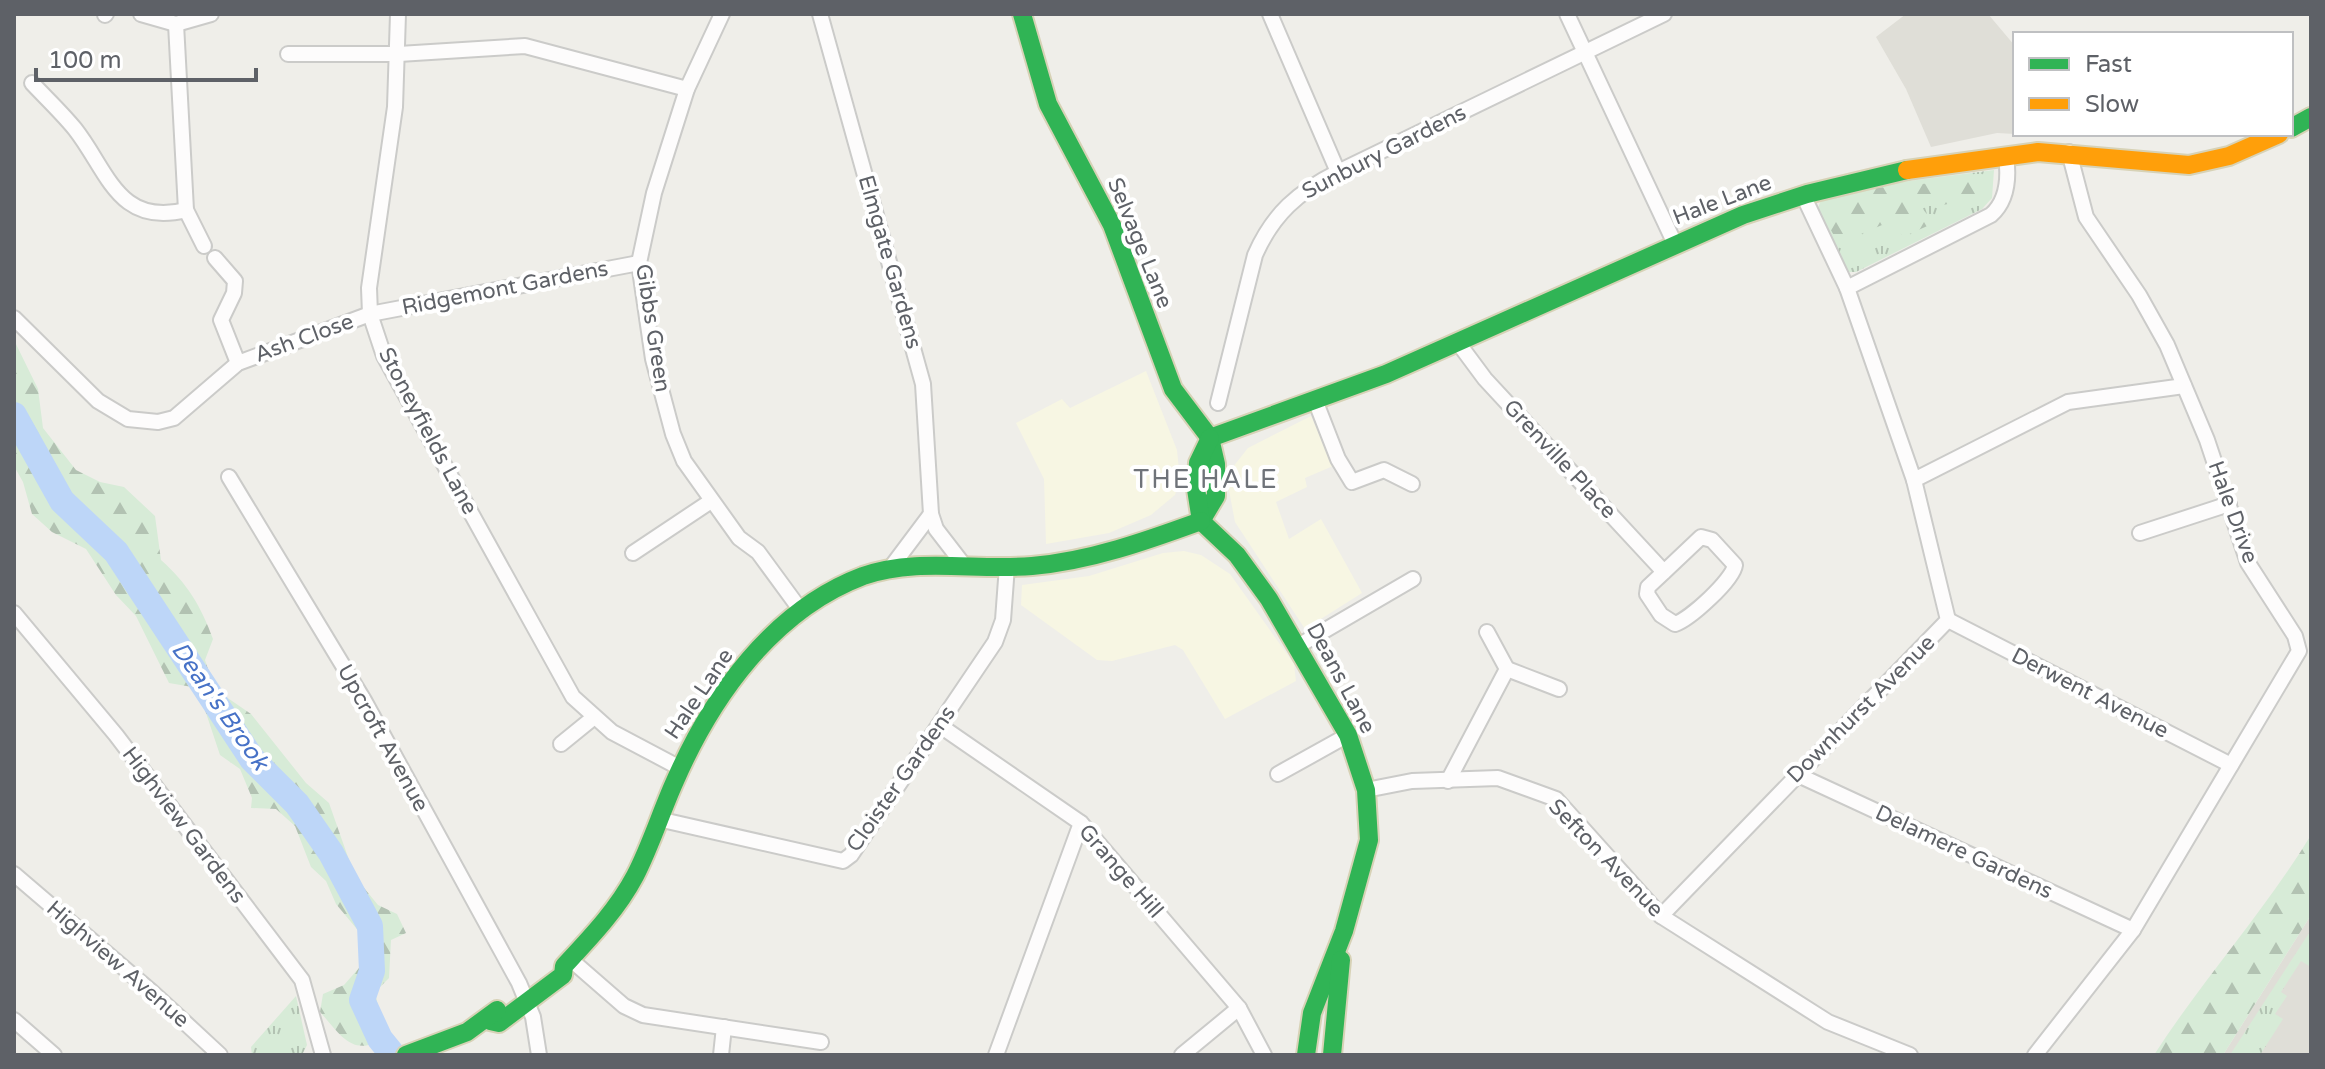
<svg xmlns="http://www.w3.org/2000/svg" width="2325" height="1069" viewBox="0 0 2325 1069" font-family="'Varela Round',sans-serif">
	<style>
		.commercial { fill: #f7f6e3 }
		.education { fill: #dfded7 }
		.grass { fill: url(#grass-tufts) }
		.forest { fill: url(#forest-firs) }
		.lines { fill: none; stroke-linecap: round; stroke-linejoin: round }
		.river { stroke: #bdd6f8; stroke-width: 26 }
		.street-casing { stroke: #cbcbc9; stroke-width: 18 }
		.fast-casing { stroke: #d7d2b6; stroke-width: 22 }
		.slow-casing { stroke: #d7d2b6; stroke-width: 22 }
		.street { stroke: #fdfcfc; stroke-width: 14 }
		.fast { stroke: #30b455; stroke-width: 18 }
		.slow { stroke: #ff9f0a; stroke-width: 18 }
		.labels { text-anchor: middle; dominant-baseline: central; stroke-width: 8; stroke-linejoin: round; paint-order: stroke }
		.street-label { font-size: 22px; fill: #5e6167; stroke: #fff }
		.water-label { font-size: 24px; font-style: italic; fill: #4772c7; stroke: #fff }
		.quarter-label { font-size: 26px; letter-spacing: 2px; fill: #6f7379; stroke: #fff }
	</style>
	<defs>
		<pattern id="grass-tufts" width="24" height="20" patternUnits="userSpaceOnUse" patternTransform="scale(2)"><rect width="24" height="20" fill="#d7ebd7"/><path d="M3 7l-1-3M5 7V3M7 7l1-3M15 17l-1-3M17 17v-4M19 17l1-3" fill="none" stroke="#b2c2b2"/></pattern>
		<pattern id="forest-firs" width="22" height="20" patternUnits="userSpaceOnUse" patternTransform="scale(2)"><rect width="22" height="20" fill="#d7ebd7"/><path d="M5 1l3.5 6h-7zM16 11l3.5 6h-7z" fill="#b2c2b2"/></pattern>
	</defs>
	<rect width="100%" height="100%" fill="#efeee9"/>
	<g class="commercial">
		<path d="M1146,371L1177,450L1180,480L1175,495L1151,515L1109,533L1046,544L1044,479L1016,423L1062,399L1070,408Z"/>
		<path d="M1311,416L1333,466L1305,478L1307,487L1276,502L1289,539L1321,519L1362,593L1305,629L1235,522L1228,485L1229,472L1248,448Z"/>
		<path d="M1184,551L1201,555L1230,574L1294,664L1296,681L1225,719L1183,650L1175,645L1112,661L1097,660L1021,605L1022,585L1089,576L1163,553Z"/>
	</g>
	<g class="education">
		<path d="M1906,14H1988L2015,46V134L1997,133L1931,147L1906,89L1876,37Z"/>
		<path d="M2311,915V1055H2223Z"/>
	</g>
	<g class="grass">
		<path d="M1994,170L1992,198L1982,209L1856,272H1847L1817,210L1822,198L1878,185Z"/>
		<path d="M2311,930V967L2301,961L2281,992L2287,996L2275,1014L2283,1019L2260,1055H2230Z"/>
		<path d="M296,996L307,1045L302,1055H252L251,1047Z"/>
	</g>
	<g class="forest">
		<path d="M1967,180L1983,184L1976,198L1943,205L1929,199L1918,203L1934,223L1905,236L1882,225L1854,237L1843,252L1821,212L1825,200L1876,188Z"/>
		<path d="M14,340L38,389L43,428L76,470L100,482L124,487L155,516L161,560C187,583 201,606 213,639L205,660L210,675L192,687L169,683L136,616L116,595L86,549L52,532L32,514L23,482L14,466Z"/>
		<path d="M219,692L251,714L306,783L329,803L355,877L378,905L397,914L406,933L391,940L389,978L375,992L385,1039C351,1057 342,1036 320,1012L323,994L344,985L365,961L366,940L336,904L326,881L311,867L295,826L276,809L251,808L252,798L240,769L220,755L203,704Z"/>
		<path d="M2311,835V915L2223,1055H2154C2203,979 2264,912 2311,835Z"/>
	</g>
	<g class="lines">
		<path class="river" d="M14,415L62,501L116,552L252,759L297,804L331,853L370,926L372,971L362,1000L380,1039L393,1055"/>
		<g class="street-casing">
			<g id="street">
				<path d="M141,14L176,24L211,14"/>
				<path d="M398,14L395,107L369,288L370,314L384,356L573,697L612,732L680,768"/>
				<path d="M722,14L687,89L654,193L639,263L653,359L673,434L684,461L739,538L758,552L802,612"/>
				<path d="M820,14L923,384L931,514L936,529L963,564"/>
				<path d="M1270,14L1338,172"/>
				<path d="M1567,14L1675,244"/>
				<path d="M105,15L106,14"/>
				<path d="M176,24L186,210L204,246"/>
				<path d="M288,54H399L525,46L687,89"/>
				<path d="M32,83C46,98 62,113 75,129C108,171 118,227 186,210"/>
				<path d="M215,258L235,281L234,293L221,320L238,363"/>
				<path d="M1847,288L1991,215C2008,200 2009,177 2006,156"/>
				<path d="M14,318L98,401L128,419L158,422L174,418L238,363L370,314L639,263"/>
				<path d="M1459,344L1485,379L1664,572L1701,537L1712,540L1735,565C1733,580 1690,619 1675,624L1661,615L1647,594L1648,587L1664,572"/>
				<path d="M1315,400L1338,459L1352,482L1384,470L1412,484"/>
				<path d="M1218,403L1255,255C1273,214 1298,192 1338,172L1664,14"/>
				<path d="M229,477L365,702L519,983L533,1017L539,1055"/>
				<path d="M1914,480L2068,402L2184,386"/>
				<path d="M2140,533L2229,504"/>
				<path d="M633,553L711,501"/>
				<path d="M889,570L931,514"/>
				<path d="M14,613L116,735L302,980L323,1055"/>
				<path d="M1948,620L2231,765"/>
				<path d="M1298,646L1413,579"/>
				<path d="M1507,669L1559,689"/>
				<path d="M939,725L1081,823L1239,1008L1264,1055"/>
				<path d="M561,744L593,718"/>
				<path d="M1278,774L1348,735"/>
				<path d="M1796,774L2133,930"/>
				<path d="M1448,781L1507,669L1487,632"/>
				<path d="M1366,790L1412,781L1498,778L1556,799L1661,916L1828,1022L1910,1055"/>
				<path d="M658,819L843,861L851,855L995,642L1003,620L1007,566"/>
				<path d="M14,874L152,992L220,1055"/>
				<path d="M1661,916L1948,620L1914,480L1847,288L1803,195"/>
				<path d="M570,959L624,1006L643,1015L821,1042"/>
				<path d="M14,1020L54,1055"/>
				<path d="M721,1055L724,1027"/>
				<path d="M996,1055L1081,823"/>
				<path d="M1182,1055L1239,1008"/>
				<path d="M2035,1055L2133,930L2299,651L2295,636L2248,563L2207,440L2167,345L2139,295L2086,217L2069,152"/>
			</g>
		</g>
		<g class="fast-casing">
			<g id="fast">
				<path d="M1022,14L1048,104L1112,225L1173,389L1210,438L1216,464V496L1201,521"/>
				<path d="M2291,128L2311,117"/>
				<path d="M1210,438L1386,374L1743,215L1807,194L1907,170"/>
				<path d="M1210,438L1198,463L1196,489L1201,521L1237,555L1269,599L1348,735L1366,790L1369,840L1344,931L1312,1013L1306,1055"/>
				<path d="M490,1021L499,1023L563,975L564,966C590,938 617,910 635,876C651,845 661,812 675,781C712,696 773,610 863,576C917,557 976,571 1032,566C1090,561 1146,541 1201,521"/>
				<path d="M406,1055L467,1032L497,1010"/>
				<path d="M1332,1055L1341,960"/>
			</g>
		</g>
		<g class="slow-casing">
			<path id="slow" d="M1907,170L2038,152L2189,165L2229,156L2279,134"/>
		</g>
		<use href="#street" class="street"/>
		<use href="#fast" class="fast"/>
		<use href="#slow" class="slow"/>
	</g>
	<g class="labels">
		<g class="street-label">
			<text transform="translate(1384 152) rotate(-27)">Sunbury Gardens</text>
			<text transform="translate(1722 200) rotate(-21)">Hale Lane</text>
			<text transform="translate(1140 243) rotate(68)">Selvage Lane</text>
			<text transform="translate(890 262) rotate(74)">Elmgate Gardens</text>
			<text transform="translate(505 288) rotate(-11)">Ridgemont Gardens</text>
			<text transform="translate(653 328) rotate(81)">Gibbs Green</text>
			<text transform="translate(304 338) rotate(-20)">Ash Close</text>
			<text transform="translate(428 431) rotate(62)">Stoneyfields Lane</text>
			<text transform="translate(1560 459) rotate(47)">Grenville Place</text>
			<text transform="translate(2233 512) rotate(70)">Hale Drive</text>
			<text transform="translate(1341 678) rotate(62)">Deans Lane</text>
			<text transform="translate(2090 693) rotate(27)">Derwent Avenue</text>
			<text transform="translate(699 694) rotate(-56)">Hale Lane</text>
			<text transform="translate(1861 709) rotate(-45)">Downhurst Avenue</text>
			<text transform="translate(383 738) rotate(61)">Upcroft Avenue</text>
			<text transform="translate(901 779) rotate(-55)">Cloister Gardens</text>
			<text transform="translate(184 825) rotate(53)">Highview Gardens</text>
			<text transform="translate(1964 852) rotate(25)">Delamere Gardens</text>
			<text transform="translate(1606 858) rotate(46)">Sefton Avenue</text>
			<text transform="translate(1121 871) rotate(49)">Grange Hill</text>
			<text transform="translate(118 964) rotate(41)">Highview Avenue</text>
		</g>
		<g class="water-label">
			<text transform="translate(220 706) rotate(55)">Dean's Brook</text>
		</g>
		<g class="quarter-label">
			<text x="1206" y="479">THE HALE</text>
		</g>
	</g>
	<rect width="2325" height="1069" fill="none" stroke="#5e6167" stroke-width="32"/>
	<rect x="2013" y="32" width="280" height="104" fill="#ffffff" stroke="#bfc0c2" stroke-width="2"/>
	<rect x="2029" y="58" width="40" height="12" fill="#30b455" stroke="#bfc0c2" stroke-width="2"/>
	<text x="2085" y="72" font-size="24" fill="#5e6167">Fast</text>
	<rect x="2029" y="98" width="40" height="12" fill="#ff9f0a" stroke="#bfc0c2" stroke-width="2"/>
	<text x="2085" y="112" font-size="24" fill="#5e6167">Slow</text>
	<path d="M36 68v12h220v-12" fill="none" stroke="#5e6167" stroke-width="4"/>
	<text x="48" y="68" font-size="24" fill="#5e6167" stroke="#ffffff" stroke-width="6" paint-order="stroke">100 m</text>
</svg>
